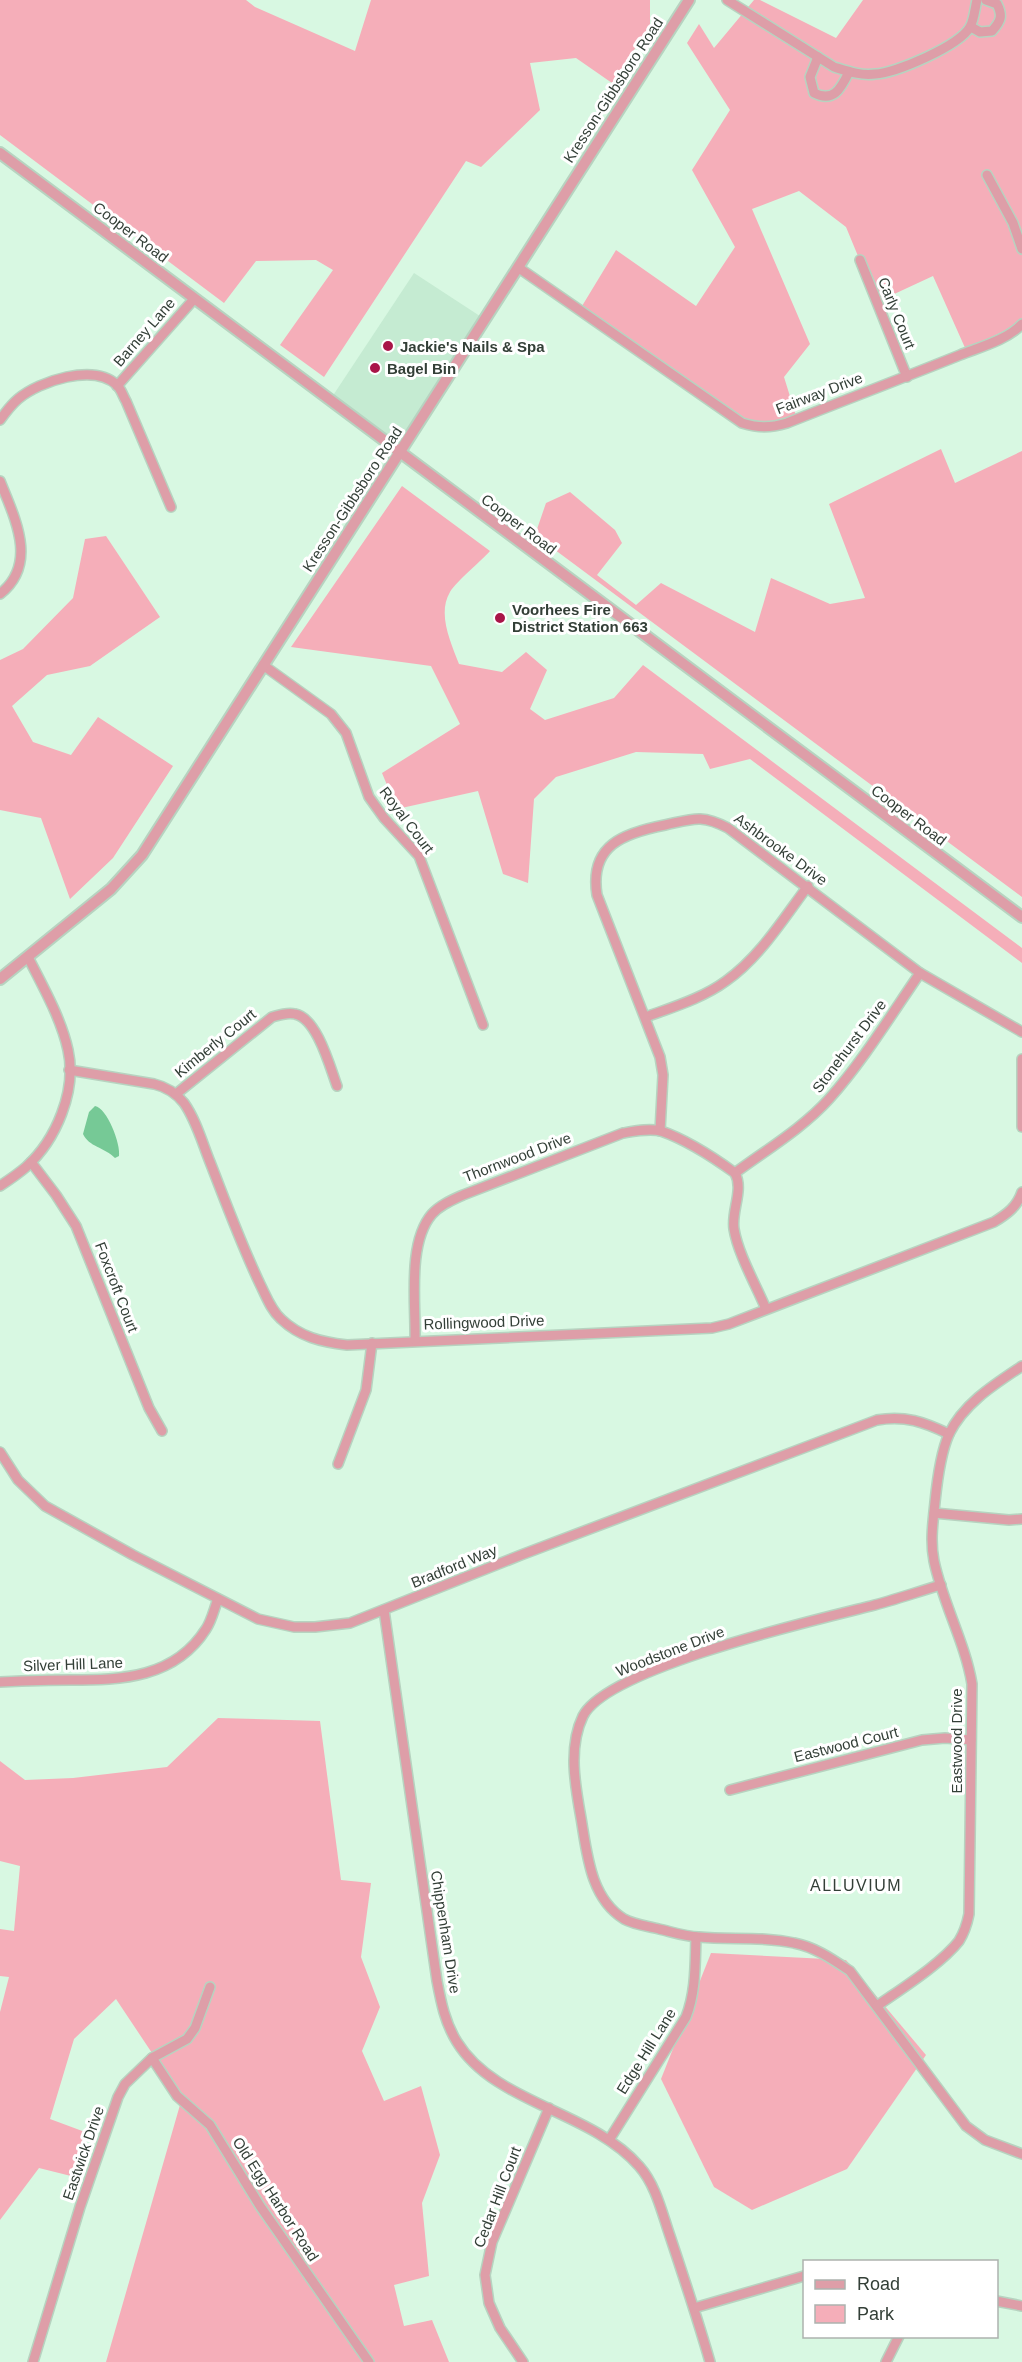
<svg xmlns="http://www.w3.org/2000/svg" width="1022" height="2362" viewBox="0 0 1022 2362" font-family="Arial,sans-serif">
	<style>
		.built { fill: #c5ebd2 }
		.green { fill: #f5aeb9 }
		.water { fill: #76c996 }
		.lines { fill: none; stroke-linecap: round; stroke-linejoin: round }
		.minor-casing { stroke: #b7d3c0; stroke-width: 12 }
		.tertiary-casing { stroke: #b7d3c0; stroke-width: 14 }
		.minor { stroke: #de9ea8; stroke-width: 9 }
		.tertiary { stroke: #de9ea8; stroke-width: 10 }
		.poi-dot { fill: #a91548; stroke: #fff; stroke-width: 2 }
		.labels { text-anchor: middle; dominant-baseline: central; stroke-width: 6; stroke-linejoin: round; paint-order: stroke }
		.street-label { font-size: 15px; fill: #333f37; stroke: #fff }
		.poi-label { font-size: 15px; font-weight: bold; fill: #333f37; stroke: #fff; text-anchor: start }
		.neighbourhood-label { font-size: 16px; letter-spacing: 1.5px; fill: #333f37; stroke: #fff }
	</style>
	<rect width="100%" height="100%" fill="#d8f8e2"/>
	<path class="built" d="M414,273L486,320L400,453L330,400Z"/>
	<g class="green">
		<path d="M0,0H246L255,7L355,51L371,0H650V26L612,83L576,58L530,63L540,110L481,167L466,161L324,377L280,345L333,270L316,260L256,261L224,303L0,135Z"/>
		<path d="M754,0H760L836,38L863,0H1022V322L966,350L933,276L877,302L846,227L799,191L752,209L810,344L784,377L797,419L741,423L579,311L616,250L696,306L735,247L692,170L730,110L687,43L699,24L714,48Z"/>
		<path d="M941,449L955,483L1022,451V897L535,535L546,503L570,492L615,530L622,543L597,575L636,605L661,583L755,632L771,578L830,604L865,598L829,504Z"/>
		<path d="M402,486L490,551C480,562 457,581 450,592C437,614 451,643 459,664L502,672L526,652L547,670L530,709L545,720L614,698L643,665L1022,948V963L750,759L710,769L703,754L636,752L556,777L534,799L528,883L503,874L478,791L397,809L382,773L460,724L431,666L291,647Z"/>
		<path d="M106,536L160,617L90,666L47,675L12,706L33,742L71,755L98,717L173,766L113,858L70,899L41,818L0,810V660L23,649L73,598L85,539Z"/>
		<path d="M218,1718L320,1721L341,1880L371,1883L361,1957L380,2007L362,2051L384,2101L421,2086L440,2155L422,2203L429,2276L394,2285L404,2326L432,2320L449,2362H106L182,2098L116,1999L74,2039L50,2119L85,2132L71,2176L39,2168L0,2220V2012L9,1977L0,1976V1929L14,1931L20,1866L0,1861V1761L25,1780L73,1778L167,1767Z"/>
		<path d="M711,1953L846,1960L926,2055L847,2169L752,2210L714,2187L661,2079Z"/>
	</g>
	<path class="water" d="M95,1106C107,1108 121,1144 119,1156L115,1158C104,1147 89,1147 83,1134L89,1112Z"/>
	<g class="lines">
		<g class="minor-casing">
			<g id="minor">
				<path d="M727,0L834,67C847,71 861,76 875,74C896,73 959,46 970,27C974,20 975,8 977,0"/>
				<path d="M971,27L980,32L992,31C1001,21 1003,16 997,4L986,0"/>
				<path d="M818,57L810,77L814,93C834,103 841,88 849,72"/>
				<path d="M987,175L1013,223L1022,249"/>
				<path d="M860,260L907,377"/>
				<path d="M519,268L742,423C759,428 770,428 787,423C845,400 903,378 960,355C980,347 1007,340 1022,324"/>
				<path d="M117,386L194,299"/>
				<path d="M0,420C5,413 11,405 18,399C39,381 94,363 117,385C121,389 123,396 126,401L171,507"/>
				<path d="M0,481C14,517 39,563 0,594"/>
				<path d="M263,665L331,714L346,733L369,797L384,818L419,856L483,1025"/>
				<path d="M646,1017C673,1007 703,998 726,981C760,957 783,919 808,886"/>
				<path d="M1022,1059V1127"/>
				<path d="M69,1070L154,1084C167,1087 176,1093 184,1103C196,1120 202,1142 210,1162C226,1203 241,1244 260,1284C266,1296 271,1310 281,1319C300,1337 321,1342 347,1345L712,1328L729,1324L994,1222C1007,1214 1017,1207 1022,1192"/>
				<path d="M176,1094L272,1017C279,1015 287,1012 295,1014C317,1018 330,1067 337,1086"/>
				<path d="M660,1131L663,1075L660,1057L597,895C589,845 624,833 665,825C693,819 701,814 728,828L920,973L1022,1032"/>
				<path d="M31,1162L56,1195L76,1226L149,1408L162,1431"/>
				<path d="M735,1173C766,1150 803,1128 829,1099C863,1061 891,1015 920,973"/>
				<path d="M735,1173C744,1190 731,1211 734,1229C738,1254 756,1285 766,1309"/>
				<path d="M0,1186C9,1180 18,1174 26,1167C56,1140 77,1091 68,1050C61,1018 43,987 28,957"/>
				<path d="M415,1340C416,1304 407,1243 432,1214C440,1205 452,1200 463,1195L623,1133C635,1131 649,1128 661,1131C687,1140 713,1157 735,1173"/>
				<path d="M0,1452L18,1480L45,1506L133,1555L258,1619L294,1627H315L350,1623L521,1555L877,1420C905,1415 924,1422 949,1434"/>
				<path d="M338,1464L366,1390L372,1343"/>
				<path d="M934,1513L1009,1520L1022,1519"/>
				<path d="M941,1585C917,1592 894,1600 871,1606C815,1620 607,1668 583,1716C568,1747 575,1785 581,1818C587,1853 590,1898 624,1919C635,1925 648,1926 659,1929C672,1932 686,1937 699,1937C730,1940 763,1936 794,1943C815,1947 832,1959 850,1971L966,2126L985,2140L1022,2154"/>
				<path d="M384,1610L437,1981C441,2002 445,2023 457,2042C495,2104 590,2110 639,2166C656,2185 662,2213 670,2236C684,2278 698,2320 710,2362"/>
				<path d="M0,1682C23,1681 47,1680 70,1680C122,1680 175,1678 206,1629C212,1620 214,1609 218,1599"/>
				<path d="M730,1790L922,1740L945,1738L971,1740"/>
				<path d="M877,2006C901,1989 941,1964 959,1941C964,1933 967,1924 969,1914L972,1684C965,1642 943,1604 934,1561C930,1541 933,1522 935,1502C937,1482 941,1452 949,1434C964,1403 995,1384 1022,1366"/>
				<path d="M152,2058L177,2096L210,2125L260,2206L369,2362"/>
				<path d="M609,2140L686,2017C696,1992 695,1964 696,1937"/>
				<path d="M996,2301L1022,2306"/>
				<path d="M694,2308L804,2276"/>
				<path d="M33,2362L80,2207L118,2097L125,2084L152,2058L187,2039L195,2028L210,1987"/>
				<path d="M523,2362L500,2328L489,2303L485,2275L492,2242L549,2108"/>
				<path d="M886,2362L899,2336"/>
			</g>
		</g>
		<g class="tertiary-casing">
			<g id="tertiary">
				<path d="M0,153L1022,917"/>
				<path d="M0,979L111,889L142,855L689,0"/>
			</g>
		</g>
		<use href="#minor" class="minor"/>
		<use href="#tertiary" class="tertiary"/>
	</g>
	<g class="poi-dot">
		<circle cx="388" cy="346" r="6"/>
		<circle cx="375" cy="368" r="6"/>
		<circle cx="500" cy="618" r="6"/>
	</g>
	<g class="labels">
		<g class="street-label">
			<text transform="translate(613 90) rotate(-57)">Kresson-Gibbsboro Road</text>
			<text transform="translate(131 232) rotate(37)">Cooper Road</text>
			<text transform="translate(897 313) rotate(68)">Carly Court</text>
			<text transform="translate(144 332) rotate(-49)">Barney Lane</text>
			<text transform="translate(819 393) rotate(-21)">Fairway Drive</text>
			<text transform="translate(352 499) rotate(-57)">Kresson-Gibbsboro Road</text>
			<text transform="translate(519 524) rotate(37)">Cooper Road</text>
			<text transform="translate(909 815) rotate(37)">Cooper Road</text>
			<text transform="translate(407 820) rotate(53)">Royal Court</text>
			<text transform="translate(781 849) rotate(36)">Ashbrooke Drive</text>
			<text transform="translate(215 1043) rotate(-39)">Kimberly Court</text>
			<text transform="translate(849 1046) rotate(-53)">Stonehurst Drive</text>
			<text transform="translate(517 1157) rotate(-21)">Thornwood Drive</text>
			<text transform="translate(117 1287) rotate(69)">Foxcroft Court</text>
			<text transform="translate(484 1322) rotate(-2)">Rollingwood Drive</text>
			<text transform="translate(454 1566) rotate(-22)">Bradford Way</text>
			<text transform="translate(670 1651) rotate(-21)">Woodstone Drive</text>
			<text transform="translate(73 1664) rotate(-2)">Silver Hill Lane</text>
			<text transform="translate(956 1741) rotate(-90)">Eastwood Drive</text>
			<text transform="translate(846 1744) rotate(-14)">Eastwood Court</text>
			<text transform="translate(446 1932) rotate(81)">Chippenham Drive</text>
			<text transform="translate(646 2051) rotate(-58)">Edge Hill Lane</text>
			<text transform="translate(83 2153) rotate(-71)">Eastwick Drive</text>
			<text transform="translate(497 2197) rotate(-69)">Cedar Hill Court</text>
			<text transform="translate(276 2199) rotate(57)">Old Egg Harbor Road</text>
		</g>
		<g class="poi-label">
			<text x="400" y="346">Jackie's Nails &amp; Spa</text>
			<text x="387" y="368">Bagel Bin</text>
			<text x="512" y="609">Voorhees Fire<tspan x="512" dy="17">District Station 663</tspan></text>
		</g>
		<g class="neighbourhood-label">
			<text x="856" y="1885">ALLUVIUM</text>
		</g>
	</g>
	<rect x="803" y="2260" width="195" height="78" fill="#ffffff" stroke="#adb2af" stroke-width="1.5"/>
	<rect x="815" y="2280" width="30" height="9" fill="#de9ea8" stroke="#adb2af" stroke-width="1.5"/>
	<text x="857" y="2290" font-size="18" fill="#333f37">Road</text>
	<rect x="815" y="2305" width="30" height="18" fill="#f5aeb9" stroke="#adb2af" stroke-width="1.5"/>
	<text x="857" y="2320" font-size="18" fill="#333f37">Park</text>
</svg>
